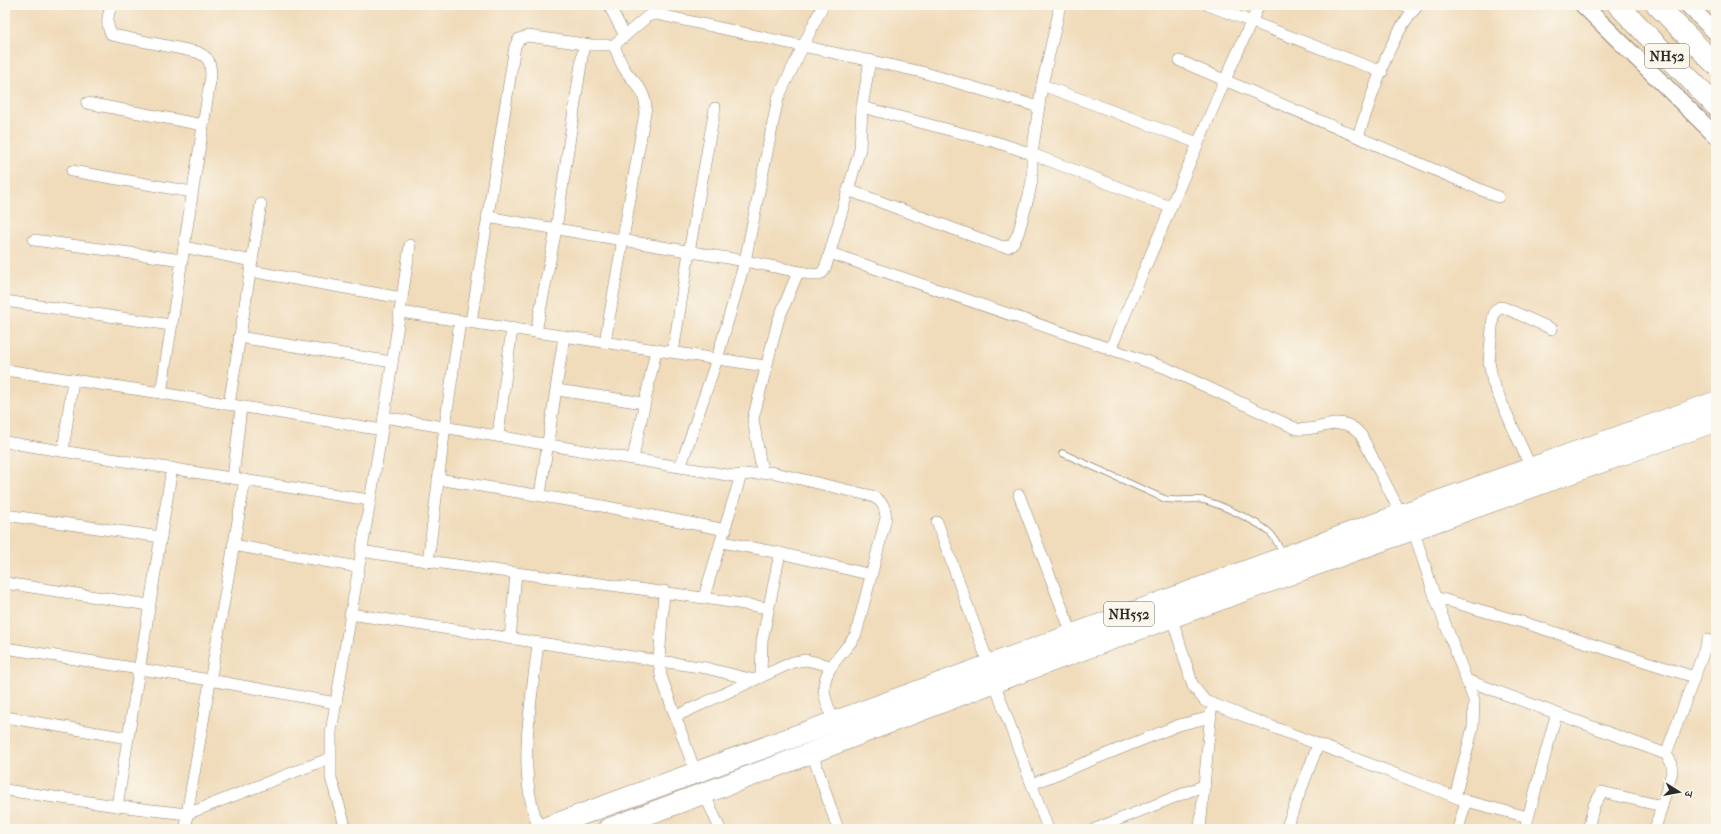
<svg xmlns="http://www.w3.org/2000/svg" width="1721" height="834" viewBox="0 0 1721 834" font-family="'IM FELL French Canon','Noto Serif Devanagari',serif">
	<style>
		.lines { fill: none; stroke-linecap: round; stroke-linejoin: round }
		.lane-casing { stroke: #8e8372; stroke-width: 7 }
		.street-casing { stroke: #8e8372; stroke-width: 12 }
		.secondary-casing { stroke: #8e8372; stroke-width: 18 }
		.highway-casing { stroke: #8e8372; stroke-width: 22 }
		.lane { stroke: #fff; stroke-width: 5.5 }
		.street { stroke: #fff; stroke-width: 11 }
		.secondary { stroke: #fff; stroke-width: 16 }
		.highway { stroke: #fff; stroke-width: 21 }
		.labels { text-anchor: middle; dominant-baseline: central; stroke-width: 3; stroke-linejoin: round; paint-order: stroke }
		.shield { fill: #fbf7ec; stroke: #696865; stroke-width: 1 }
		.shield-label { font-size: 14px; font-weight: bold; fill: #2b2b2b }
	</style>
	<rect width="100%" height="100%" fill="#fbf7ec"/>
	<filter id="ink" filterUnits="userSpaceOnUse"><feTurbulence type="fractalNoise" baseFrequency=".025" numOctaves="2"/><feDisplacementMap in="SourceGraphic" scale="8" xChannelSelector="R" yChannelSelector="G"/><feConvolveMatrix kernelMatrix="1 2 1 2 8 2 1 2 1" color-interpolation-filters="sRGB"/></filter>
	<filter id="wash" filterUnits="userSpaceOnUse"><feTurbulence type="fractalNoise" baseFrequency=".012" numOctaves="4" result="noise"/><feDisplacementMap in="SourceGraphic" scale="16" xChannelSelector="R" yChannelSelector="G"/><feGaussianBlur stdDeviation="0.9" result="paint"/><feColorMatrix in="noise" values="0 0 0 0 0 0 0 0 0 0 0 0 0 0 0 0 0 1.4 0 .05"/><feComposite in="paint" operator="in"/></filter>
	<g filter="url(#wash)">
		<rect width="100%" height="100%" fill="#f0dbba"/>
	</g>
	<g filter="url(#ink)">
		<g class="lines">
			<g class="lane-casing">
				<path id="lane" d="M1062,453L1165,499C1178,502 1190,498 1202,500C1218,503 1261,523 1271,534C1276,539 1279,547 1282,553"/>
			</g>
			<g class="street-casing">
				<g id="street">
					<path d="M111,5C108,16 105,25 112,35L197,52C210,58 210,61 211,75L161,393"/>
					<path d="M609,5L625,36"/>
					<path d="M1208,5L1382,72"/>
					<path d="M1403,5L1414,10"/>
					<path d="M1180,61L1498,197"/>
					<path d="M1042,85L1198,143"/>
					<path d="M87,103L203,125"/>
					<path d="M862,107L999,143L1032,154L1170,207"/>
					<path d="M1358,136C1373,95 1388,36 1418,5"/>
					<path d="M72,171L192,192"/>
					<path d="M848,190L1000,246L1008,247L1013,243L1018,234L1029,195L1032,180V154L1042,85L1058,16L1059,5"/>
					<path d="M487,217L745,261L815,275L822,273L826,266L860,149L862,107L870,60"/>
					<path d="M34,240L182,260"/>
					<path d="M184,247L252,261"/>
					<path d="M830,253L1166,368L1297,429C1324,432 1341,411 1361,435L1401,514"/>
					<path d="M250,271L402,298"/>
					<path d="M5,301L171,325"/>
					<path d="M400,312L765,366"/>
					<path d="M471,322L515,46L519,39L528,36L591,45H614L648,16L656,14L922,72L1039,107"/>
					<path d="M536,332L556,229L584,44"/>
					<path d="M239,337L392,362"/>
					<path d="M605,342L646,107C644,90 638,87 628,74C621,66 618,56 614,45"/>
					<path d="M1110,350L1225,80L1259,5"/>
					<path d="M673,352L689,252L715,108"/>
					<path d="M5,370L161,393L382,430"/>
					<path d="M557,390L644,403"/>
					<path d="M229,405L261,204"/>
					<path d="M384,417L733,476L771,472L872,496C883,502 885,506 886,518L856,634C845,654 819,669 825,696C827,705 831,714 834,723"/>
					<path d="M498,435L512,328"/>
					<path d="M5,442L369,500"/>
					<path d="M63,451L73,380"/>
					<path d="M633,458L656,350"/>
					<path d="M681,465L717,359L745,261L778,98L823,5"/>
					<path d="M1531,468L1493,383L1489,362L1493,317L1496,310L1500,307L1505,308L1552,329"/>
					<path d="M762,472L753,419L778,321L798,272"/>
					<path d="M233,478L241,407"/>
					<path d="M438,479L597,505L726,530"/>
					<path d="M540,495L564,336"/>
					<path d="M1019,495L1072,634"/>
					<path d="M5,515L161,537"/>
					<path d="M937,522L989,665"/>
					<path d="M1413,529L1435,597L1474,700L1473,727L1455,797"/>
					<path d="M722,542L780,553L872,575"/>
					<path d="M233,545L358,567"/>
					<path d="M361,551C496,573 632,585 767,608"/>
					<path d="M428,562L445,426L460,321"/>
					<path d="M5,583L149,605"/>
					<path d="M664,591L659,661L661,676L696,774"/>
					<path d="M704,597L741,475"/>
					<path d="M1435,597L1525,623L1694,677"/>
					<path d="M350,614L706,668L754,680"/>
					<path d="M1172,618L1193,686L1205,701L1466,801L1528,817"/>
					<path d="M510,639L516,573"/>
					<path d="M5,648L210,680L336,703"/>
					<path d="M761,677L762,641L780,553"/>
					<path d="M1469,681L1666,754L1672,764V772L1655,829"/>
					<path d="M994,682L1048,829"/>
					<path d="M676,716L793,662L806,660L831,666"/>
					<path d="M5,717L128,738"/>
					<path d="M812,753L838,829"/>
					<path d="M1666,754L1708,640"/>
					<path d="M1032,784L1179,725L1211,717"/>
					<path d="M5,790L117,806L187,814L330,758"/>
					<path d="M704,793L720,829"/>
					<path d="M117,806L172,468"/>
					<path d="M186,829L187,814L245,480"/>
					<path d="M346,829L331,778V732L382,430L410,245"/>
					<path d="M538,829C536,818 532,807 530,796C521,748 533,691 538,643"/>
					<path d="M1095,829L1205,785"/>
					<path d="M1200,829L1211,712"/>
					<path d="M1286,829L1318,745"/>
					<path d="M1458,829L1466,801"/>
					<path d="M1525,829L1556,715"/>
					<path d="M1588,829L1594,805L1602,792L1662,806"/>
				</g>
			</g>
			<g class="secondary-casing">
				<g id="secondary">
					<path d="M1583,5L1716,136"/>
					<path d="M1688,5L1716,33"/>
				</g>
			</g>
			<g class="highway-casing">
				<g id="highway">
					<path d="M1618,5L1716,106"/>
					<path d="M1657,5L1716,65"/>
					<path d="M542,829L1380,522L1716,402"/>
					<path d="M608,829L777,766L994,682L1370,545L1716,421"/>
				</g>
			</g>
			<use href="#lane" class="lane"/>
			<use href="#street" class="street"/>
			<use href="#secondary" class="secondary"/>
			<use href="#highway" class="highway"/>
		</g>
	</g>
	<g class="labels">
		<g class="shield">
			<rect x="1645" y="44" width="44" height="24" rx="3"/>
			<rect x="1104" y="602" width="50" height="24" rx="3"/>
		</g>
		<g class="shield-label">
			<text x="1667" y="56">NH52</text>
			<text x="1129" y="614">NH552</text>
		</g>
	</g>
	<rect width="1721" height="834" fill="none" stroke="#fbf7ec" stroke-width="20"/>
	<g transform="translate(1679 792) rotate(101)" stroke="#fbf7ec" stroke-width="3" paint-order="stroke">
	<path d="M0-3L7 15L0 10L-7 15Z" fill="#2b2b2b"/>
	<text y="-6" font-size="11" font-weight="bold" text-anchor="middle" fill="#2b2b2b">उ</text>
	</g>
</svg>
